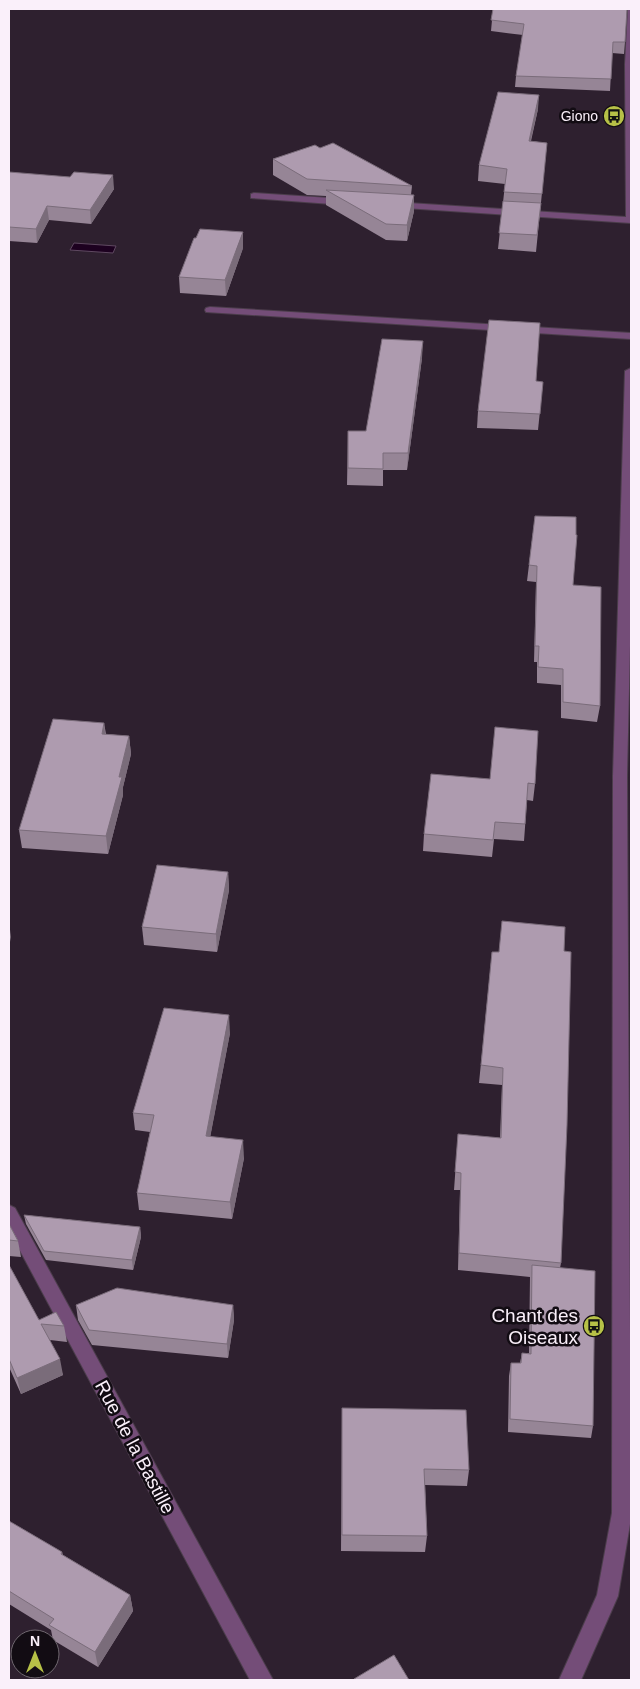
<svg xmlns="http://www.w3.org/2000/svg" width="640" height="1689" viewBox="0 0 640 1689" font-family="Helvetica,sans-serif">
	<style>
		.water { fill: #1d0120; stroke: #5f4961 }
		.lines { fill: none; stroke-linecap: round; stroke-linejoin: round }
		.minor-casing { stroke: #4b3d4b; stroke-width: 2 }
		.minor { fill: #744d78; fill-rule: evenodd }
		.wall { fill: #968596 }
		.shaded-wall { fill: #7a6c7a }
		.building { fill: #ae9baf; stroke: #7a6c7a }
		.labels { text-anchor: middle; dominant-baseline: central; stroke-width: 5; stroke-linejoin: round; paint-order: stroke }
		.far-poi-label { font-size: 14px; fill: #faf0fa; stroke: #120c13; text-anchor: end }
		.near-poi-label { font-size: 19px; fill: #faf0fa; stroke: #120c13; text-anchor: end }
		.near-street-label { font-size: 19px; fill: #faf0fa; stroke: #120c13 }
	</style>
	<rect width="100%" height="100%" fill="#2e202f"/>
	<path class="water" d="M74,243L116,246L113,253L70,250Z"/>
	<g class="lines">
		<g class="minor-casing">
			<g id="minor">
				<path d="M628,9H631V223L390,207V203L393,202L626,217L625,64Z"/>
				<path d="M254,193L345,199L350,202L345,205L251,198V194Z"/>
				<path d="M210,307L631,333V339L206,312L205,310L206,308Z"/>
				<path d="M631,368V602L627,776L631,1518L618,1596L581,1680H559L597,1595L612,1513L613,776L625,371Z"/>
				<path d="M9,1205L15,1208L273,1680H250L9,1230Z"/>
			</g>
		</g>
		<use href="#minor" class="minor"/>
	</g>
	<g class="wall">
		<path d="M493,9L625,42L624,54L612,53L610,91L515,87L516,76L523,35L491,31Z"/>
		<path d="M538,109L531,141L547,143L536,252L498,249L505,184L478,181L479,165Z"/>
		<path d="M320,148L412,186L411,195L414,211L407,241L386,240L326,205V196L307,195L273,175V159Z"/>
		<path d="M9,172L114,189L91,224L49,220L37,243L9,241Z"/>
		<path d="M243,248L226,296L180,293L179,277Z"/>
		<path d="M422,358L407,470H383V486L347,485L348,431H366Z"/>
		<path d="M536,381L543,382L538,430L477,428L478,411Z"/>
		<path d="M535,516L573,585L600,706L597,722L561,718V685L537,683V662H534L536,582L527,581Z"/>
		<path d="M104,723L106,734L129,736L131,754L123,787V795L108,854L22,848L19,830Z"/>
		<path d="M490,779L535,784L533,801L527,800L524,841L494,839L492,857L423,851L424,834Z"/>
		<path d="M228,872L229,890L217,952L144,945L142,927Z"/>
		<path d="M564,951L561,1263L560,1268L593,1426L591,1438L508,1432L509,1376L511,1363H520L522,1353H529L530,1277L458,1270L460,1190H454L458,1134L500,1138L502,1085L479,1083L492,952Z"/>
		<path d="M230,1033L210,1137L244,1158L232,1219L139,1210L137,1193L150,1132L135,1130L133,1113Z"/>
		<path d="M24,1215L140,1227L141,1237L133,1270L46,1260L26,1224Z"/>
		<path d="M9,1224L18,1241L21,1257L9,1256Z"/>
		<path d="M9,1265L39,1320L64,1326L67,1342L50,1340L63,1375L21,1394L9,1367Z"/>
		<path d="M76,1305H233L234,1320L228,1358L92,1345L78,1320Z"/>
		<path d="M342,1408L469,1470L467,1486L425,1485L427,1536L425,1552L341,1551Z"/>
		<path d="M9,1521L62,1552L63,1555L130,1595L133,1611L98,1667L53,1640L51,1630L9,1604Z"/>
	</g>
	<g class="shaded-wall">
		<path d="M539,95L538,109L527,156L529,141Z"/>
		<path d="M113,175L114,189L91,224L90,210Z"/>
		<path d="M414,195V211L407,241V225Z"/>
		<path d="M47,206L49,220L37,243L36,229Z"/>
		<path d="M243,232V248L226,296L225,280Z"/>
		<path d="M423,341L422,358L407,470L408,453Z"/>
		<path d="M104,723L106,741L102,734Z"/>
		<path d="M129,736L131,754L123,787V795L108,854L106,836L119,777Z"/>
		<path d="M228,872L229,890L217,952L216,934Z"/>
		<path d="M9,922L11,937L9,947Z"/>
		<path d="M229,1015L230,1033L207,1154L206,1136Z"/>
		<path d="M243,1140L244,1158L232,1219L230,1202Z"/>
		<path d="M140,1227L141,1237L133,1270L132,1260Z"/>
		<path d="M233,1305L234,1320L228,1358L227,1344Z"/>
		<path d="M60,1359L63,1375L21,1394L17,1378Z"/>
		<path d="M130,1595L133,1611L98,1667L95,1652Z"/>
	</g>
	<g class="building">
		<path d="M493,9H627L625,42H613L611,79L516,76L524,24L491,20Z"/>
		<path d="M498,92L539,95L529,141L547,143L542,194L504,192L507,169L479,165Z"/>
		<path d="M333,143L412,186L307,179L273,159L315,145L320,148Z"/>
		<path d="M9,172L70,177L74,172L113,175L90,210L47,206L36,229L9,227Z"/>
		<path d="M326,190L414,195L407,225L386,224Z"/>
		<path d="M503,201L541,203L537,235L499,233Z"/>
		<path d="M200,229L243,232L225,280L179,277L194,238H196Z"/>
		<path d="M489,320L540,323L536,381L543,382L540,414L478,411Z"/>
		<path d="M382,339L423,341L408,453H383V469L348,468V431H366Z"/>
		<path d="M535,516L576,517V535H577L573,585L601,587L600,706L563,702V669L538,667L539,646H535L537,566L529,565Z"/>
		<path d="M53,719L104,723L102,734L129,736L119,777H122L106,836L19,830Z"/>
		<path d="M495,727L538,731L535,784L528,783L525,824L495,822L493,840L424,834L431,774L490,779Z"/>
		<path d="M157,865L228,872L216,934L142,927Z"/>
		<path d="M502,921L565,927L564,951L571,952L567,1125L561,1263L459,1253L461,1173L455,1172L458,1134L501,1138L503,1068L481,1065L492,952H499Z"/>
		<path d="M164,1008L229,1015L206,1136L243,1140L230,1202L137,1193L154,1115L133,1113Z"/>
		<path d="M24,1215L140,1227L132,1260L44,1251Z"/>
		<path d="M9,1224L18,1241L9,1240Z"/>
		<path d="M9,1265L39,1320L56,1312L64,1326L41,1324L60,1359L17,1378L9,1359Z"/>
		<path d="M532,1265L595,1271L593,1426L510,1419L511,1363H521L522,1353L531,1354Z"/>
		<path d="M117,1288L233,1305L227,1344L89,1330L76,1305Z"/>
		<path d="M342,1408L466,1410L469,1470L424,1469L427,1536L342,1535Z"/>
		<path d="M9,1521L62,1552L61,1554L130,1595L95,1652L49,1625L54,1619L9,1591Z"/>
		<path d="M394,1655L409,1680H354V1679Z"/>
	</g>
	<defs>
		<g id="bus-disc" transform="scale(1.125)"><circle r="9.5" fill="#b7c147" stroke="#120c13"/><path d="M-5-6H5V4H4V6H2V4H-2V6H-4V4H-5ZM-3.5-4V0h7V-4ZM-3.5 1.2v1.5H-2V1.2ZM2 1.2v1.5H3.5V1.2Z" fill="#111"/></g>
	</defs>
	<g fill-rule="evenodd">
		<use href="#bus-disc" x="614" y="116"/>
		<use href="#bus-disc" x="594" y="1326"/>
	</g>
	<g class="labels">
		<g class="far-poi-label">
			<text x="598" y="116">Giono</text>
		</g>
		<g class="near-poi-label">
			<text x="578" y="1315">Chant des<tspan x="578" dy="22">Oiseaux</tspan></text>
		</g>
		<g class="near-street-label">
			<text transform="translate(135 1447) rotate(62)">Rue de la Bastille</text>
		</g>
	</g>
	<rect width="640" height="1689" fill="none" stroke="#faf0fa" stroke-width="20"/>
	<g transform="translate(35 1654)"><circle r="24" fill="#120c13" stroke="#6f676f"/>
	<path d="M0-4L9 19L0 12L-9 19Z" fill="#b7c147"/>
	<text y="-8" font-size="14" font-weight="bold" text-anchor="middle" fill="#faf0fa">N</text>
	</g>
</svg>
